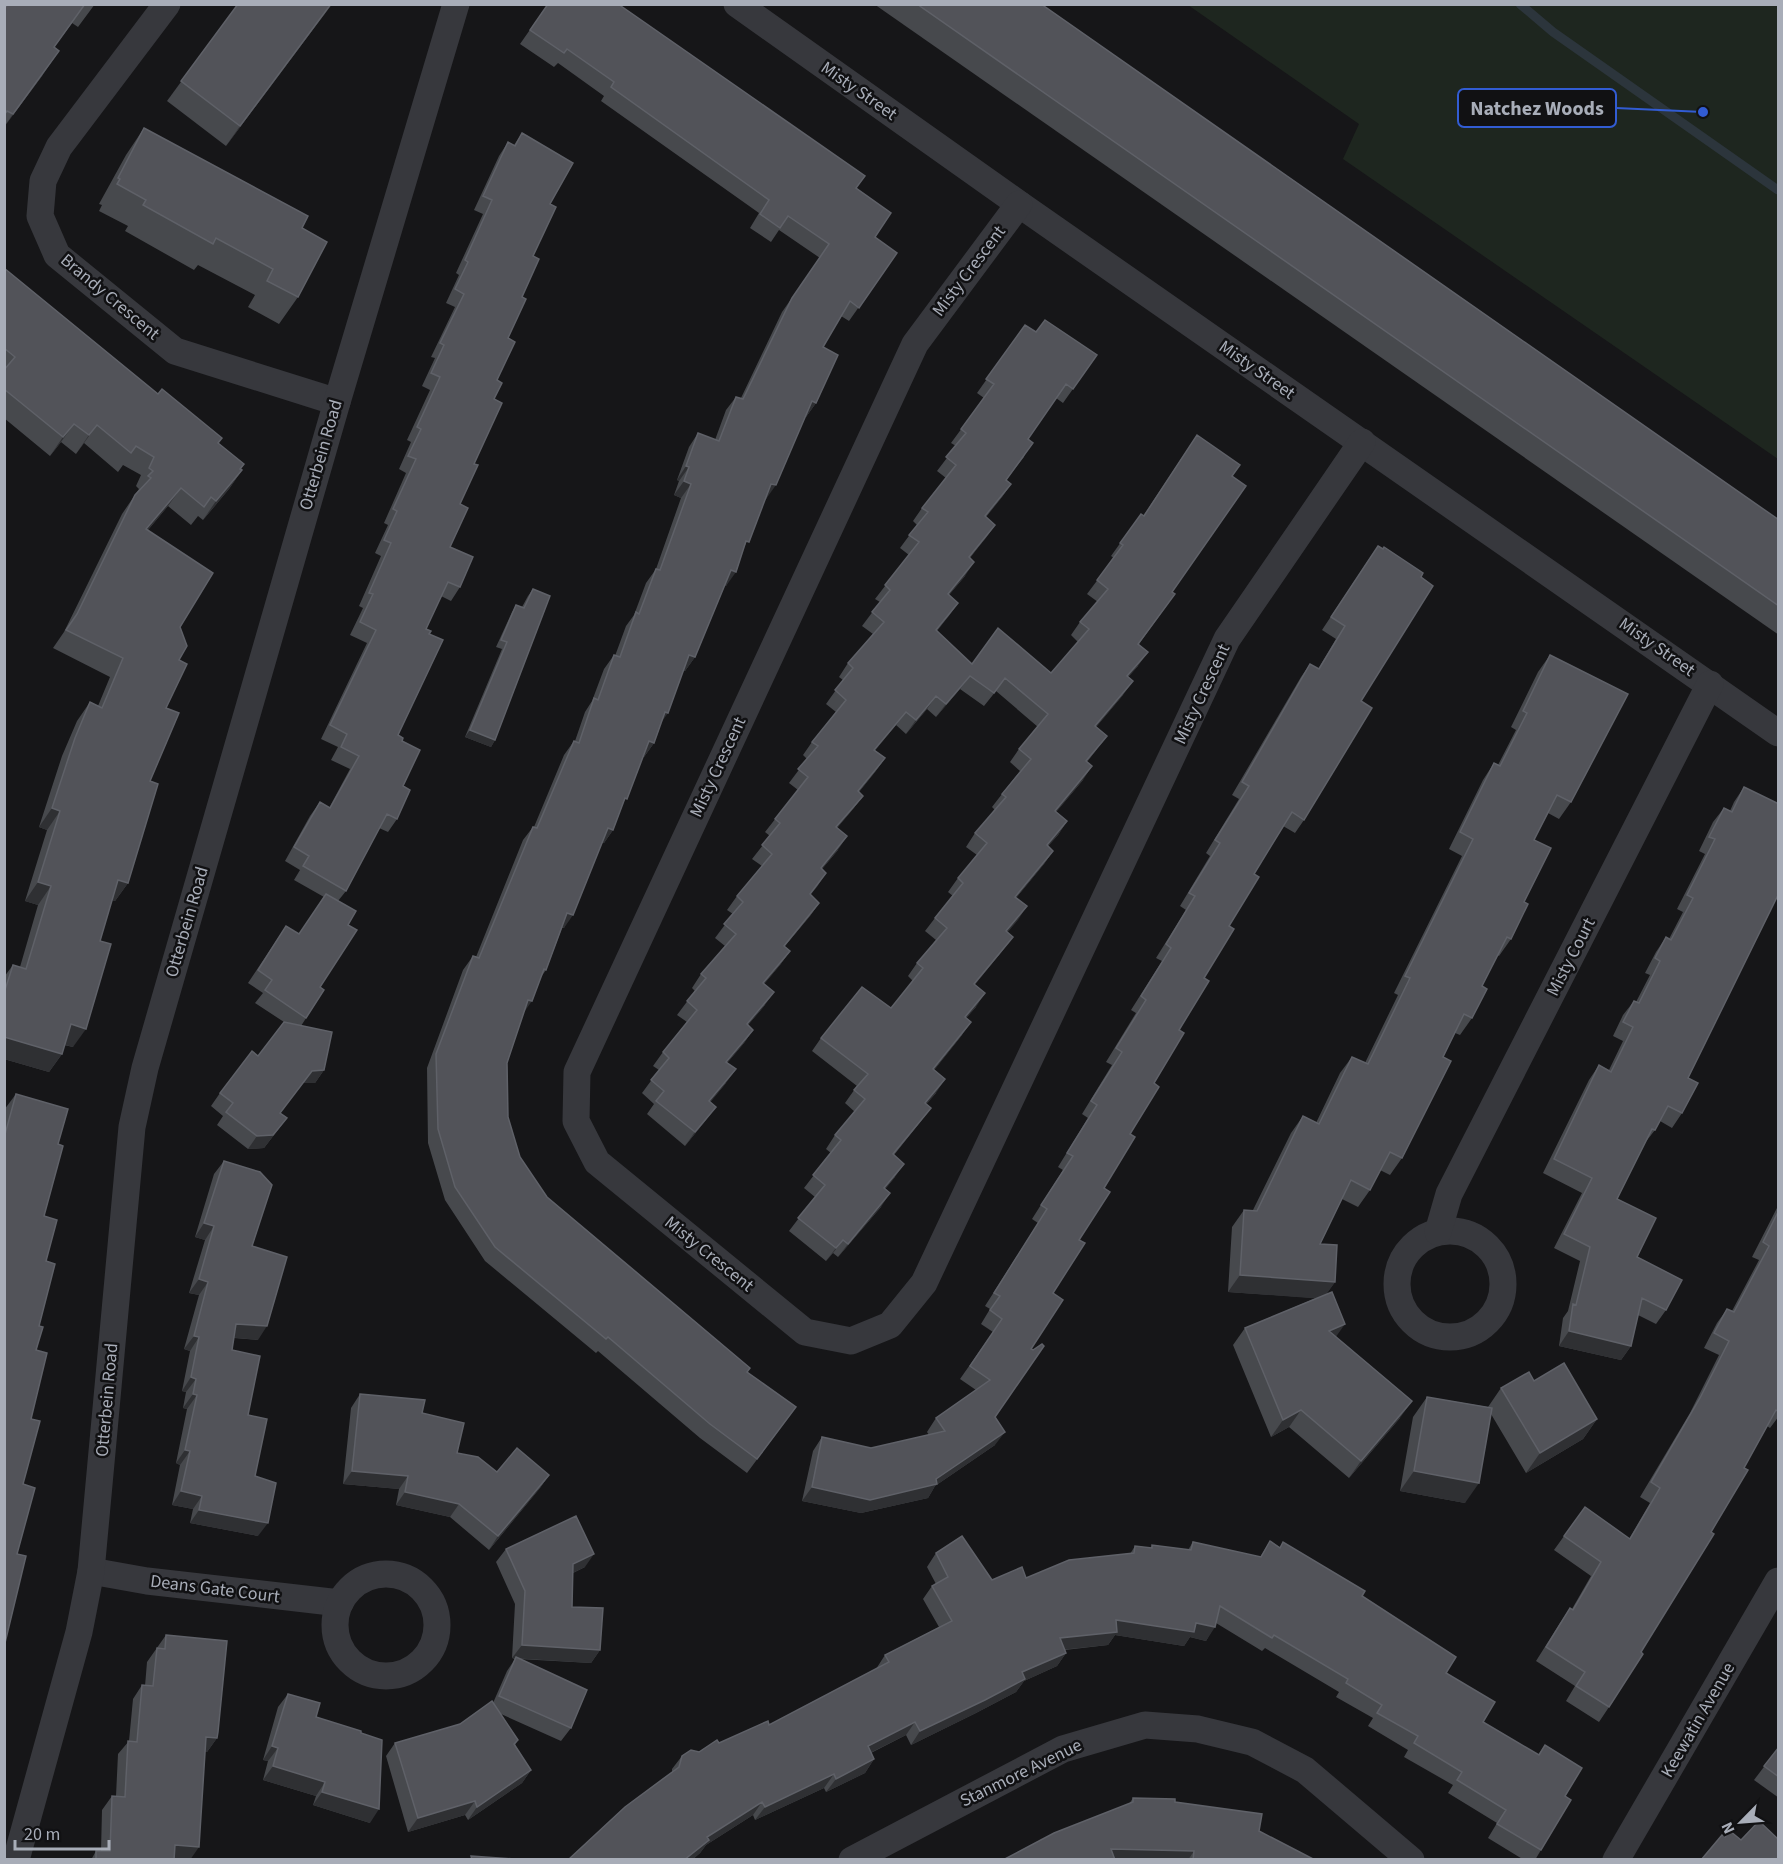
<svg xmlns="http://www.w3.org/2000/svg" width="1783" height="1864" viewBox="0 0 1783 1864" font-family="'Source Sans 3',sans-serif">
	<style>
		.green { fill: #1e261f }
		.lines { fill: none; stroke-linecap: round; stroke-linejoin: round }
		.stream { stroke: #2c353c; stroke-width: 9 }
		.minor { stroke: #37383d; stroke-width: 27 }
		.wall { fill: #47494d }
		.shaded-wall { fill: #2f3033 }
		.building { fill: #525359; stroke: #5f6168; stroke-width: 1.5 }
		.labels { text-anchor: middle; dominant-baseline: central; stroke-width: 5; stroke-linejoin: round; paint-order: stroke }
		.street-label { font-size: 18px; fill: #a8adb8; stroke: #111113 }
		.leader { fill: none; stroke: #325cd3; stroke-width: 2 }
		.callout-dot { fill: #325cd3; stroke: #111113; stroke-width: 2 }
		.callout { fill: #111113; stroke: #325cd3; stroke-width: 2 }
		.callout-label { font-size: 20px; text-anchor: middle; font-weight: bold; fill: #a8adb8 }
	</style>
	<rect width="100%" height="100%" fill="#161618"/>
	<path class="green" d="M1188,5H1778V459L1343,159L1359,124Z"/>
	<g class="lines">
		<path class="stream" d="M1520,4L1553,32L1778,190"/>
		<g class="minor">
			<path d="M167,4L59,147L43,181L40,216L57,255L175,351L337,402"/>
			<path d="M737,4L1019,204L1778,733"/>
			<path d="M1019,204L915,344L577,1072L576,1121L597,1162L805,1332L851,1341L890,1325L924,1283L1227,639L1362,442"/>
			<circle cx="1450" cy="1284" r="53"/>
			<path d="M1438,1232L1449,1194L1710,684"/>
			<path d="M91,1571L147,1581L340,1603"/>
			<circle cx="386" cy="1625" r="51"/>
			<path d="M16,1860L79,1632L91,1571L132,1127L145,1068L337,402L456,4"/>
			<path d="M852,1860L1063,1749L1145,1725L1198,1729L1252,1742L1305,1770L1411,1860"/>
			<path d="M1616,1860L1778,1581"/>
		</g>
	</g>
	<g class="wall">
		<path d="M8,4H95L78,27L72,23L54,47L42,76L4,127V9Z"/>
		<path d="M238,4H332L226,146L167,101Z"/>
		<path d="M548,4L856,188L875,237L897,253L849,321L841,316L823,347L816,403L806,417L805,416L766,499H765L743,550L726,586L725,585L695,657L685,671H683L661,723L654,743L644,757L643,756L622,806L613,830L604,843H602L564,928H562L546,970L541,977L524,1012L507,1063L508,1117L520,1157L547,1197L747,1372L796,1407L747,1473L700,1438L598,1351L596,1353L485,1261L445,1200L428,1143L427,1068L463,970L473,956L476,957L523,840L533,827H534L564,755L574,741H575L585,712L592,701L604,669L614,655L615,656L626,626L634,615L646,583L656,569L681,498L674,495L679,481L677,480L689,447L698,433L715,440L726,410L736,397L741,398L782,312L820,258L779,230L771,242L750,228L759,213L601,101L604,96L558,63L554,67L520,44Z"/>
		<path d="M874,4H1041L1779,520V635Z"/>
		<path d="M144,128L302,228L298,297L279,324L248,307L255,295L198,265L194,270L125,231L128,226L99,211L102,205L99,204L126,155Z"/>
		<path d="M522,133L550,204L533,256L522,297L508,338L497,380L494,399L460,504L450,547L460,587L451,601L441,596L426,629L429,634L398,735L402,741L403,786L397,819L388,832L379,828L346,891L338,901L348,925L320,987L324,990L301,1026L324,1070L315,1083H303L280,1113L287,1118L264,1148L248,1149L217,1125L223,1116L211,1106L220,1093L258,1056L284,1022L255,1003L263,993L248,983L286,926L299,934L324,897L294,880L300,870L285,861L310,816L320,802L329,808L350,769L331,760L338,747L321,739L367,643L350,635L363,608L359,606L381,556L375,553L388,525L384,523L406,473L399,469L411,442L407,440L430,390L422,386L435,358L431,357L455,307L446,303L459,275L456,273L483,214L474,210L499,156L508,142L514,145Z"/>
		<path d="M4,268L158,394L222,438L218,443L244,464L241,469L242,470L229,489L203,520L198,516L191,525L168,506L148,530L180,627L179,660L166,708L128,883L115,901L112,900L100,941L73,1047L64,1045L62,1054L49,1072L4,1059V977L13,965L20,967L38,905L25,901L47,830L39,827L62,756L77,721L90,702L98,706L110,677L53,648L64,632L122,514L139,489L136,486L141,475L123,465L118,472L84,443L76,454L61,442L50,456L4,418Z"/>
		<path d="M1025,325L1036,332L1097,355L1063,403L1056,398L1028,439L1024,457L1006,480L1011,484L1002,497L986,517L995,525L970,558L965,576L949,595L958,603L937,631L972,664L1051,673L1078,642L1071,635L1080,622L1098,602L1087,594L1114,558L1111,556L1141,514L1143,516L1197,435L1232,476L1172,592L1175,594L1139,644L1138,666L1128,677L1123,695L1096,727L1097,749L1087,762L1083,780L1056,812L1067,821L1058,835L1048,846L1053,851L1044,864L1016,898L1027,906L1007,932L1003,950L975,984L976,1007L966,1018L962,1035L934,1070L936,1093L926,1104L921,1121L894,1155L895,1177L885,1189L881,1207L838,1257L833,1253L826,1261L789,1231L815,1197L804,1188L831,1153L826,1149L835,1135L855,1112L845,1103L857,1086L812,1051L821,1038L891,1008L913,981L908,976L917,963L936,940L925,931L935,918L953,896L948,892L958,878L977,855L966,847L975,833L995,810L992,807L1002,794L1020,771L1010,762L1019,749L1038,727L996,691L984,706L960,689L936,717L927,709L906,734L896,725L875,750L885,758L875,772L859,792L863,796L853,809L837,828L838,850L822,869L826,873L810,894L819,903L810,916L784,947L790,951L780,965L764,984L765,1005L748,1025L753,1030L744,1043L727,1063L726,1083L710,1102L706,1120L685,1146L647,1114L654,1104L642,1093L659,1070L653,1066L663,1052L687,1022L677,1015L695,991L692,988L701,974L725,946L715,938L733,914L727,910L737,896L762,866L752,859L770,836L765,832L798,790L789,783L807,759L803,755L812,742L836,712L826,704L843,680L839,677L848,663L873,634L862,626L880,602L875,599L909,555L900,548L917,525L913,521L922,508L946,478L937,471L956,446L951,443L984,398L977,393Z"/>
		<path d="M1369,559L1421,577L1304,820L1295,833L1283,826L1254,874L1053,1293L1031,1349L995,1417V1445L935,1486L928,1498L861,1513L802,1501L813,1451L822,1437L871,1448L929,1435L927,1432L936,1418L976,1390L960,1379L993,1332L981,1324L990,1309L985,1306L1038,1223L1032,1219L1063,1170L1058,1167L1088,1118L1082,1114L1112,1065L1106,1062L1136,1013L1131,1010L1162,961L1156,958L1186,910L1180,906L1210,856L1206,853L1239,799L1232,795L1301,677L1310,664L1318,669L1336,639L1322,630Z"/>
		<path d="M533,589L495,740L491,747L465,737L502,649L496,647L512,612L516,605L522,607L528,596Z"/>
		<path d="M1550,655L1571,802L1559,819L1548,813L1534,840L1524,902L1511,939L1499,956L1497,955L1482,986L1472,1018L1460,1035L1455,1033L1443,1057L1402,1158L1390,1175L1380,1170L1370,1190L1358,1207L1342,1199L1320,1244L1335,1282L1326,1294L1336,1337L1400,1418L1349,1478L1289,1427L1271,1437L1233,1345L1245,1328L1316,1298L1228,1292L1232,1227L1244,1210H1253L1291,1133L1303,1116L1316,1123L1340,1073L1352,1057L1365,1063L1398,995L1394,993L1462,856L1449,849L1483,780L1494,763L1498,765L1516,730L1511,727L1538,672Z"/>
		<path d="M1744,787L1688,1078L1682,1113L1672,1128L1660,1121L1655,1130L1644,1144L1617,1199L1637,1257L1666,1310L1656,1324L1638,1315L1631,1346L1621,1360L1559,1346L1563,1318L1568,1311L1580,1261L1554,1248L1582,1193L1543,1173L1589,1080L1599,1065L1609,1070L1623,1041L1613,1036L1623,1015L1634,1001L1636,1002L1650,975L1645,973L1656,952L1666,937L1669,939L1683,912L1677,909L1705,854L1699,851L1713,822L1724,808L1730,811L1734,802Z"/>
		<path d="M16,1094L58,1144L44,1216L46,1261L39,1326L31,1419L23,1484L17,1554L4,1647V1110Z"/>
		<path d="M224,1161L252,1246L258,1340L234,1338L232,1350L248,1415L255,1476L258,1536L190,1523L193,1509L172,1505L180,1465L176,1463L187,1409L183,1408L186,1392L182,1391L190,1351L184,1349L199,1295L189,1293L205,1240L195,1237L214,1174Z"/>
		<path d="M1779,1204V1416L1770,1428L1767,1426L1641,1652L1609,1707L1599,1722L1566,1701L1575,1686L1536,1661L1560,1623L1570,1608L1572,1609L1591,1576L1554,1550L1585,1507L1629,1539L1650,1503L1640,1497L1690,1413L1719,1355L1704,1348L1717,1323L1727,1309L1732,1311L1759,1260L1752,1257Z"/>
		<path d="M1534,1381L1597,1419L1583,1439L1526,1473L1491,1414L1465,1503L1400,1491L1413,1417L1427,1397L1488,1407L1501,1388Z"/>
		<path d="M360,1394L422,1413L457,1453L497,1472L549,1475L540,1488L489,1550L450,1517L396,1505L399,1489L343,1484L351,1408Z"/>
		<path d="M1270,1541L1280,1547L1283,1542L1362,1596L1446,1673L1483,1722L1538,1755L1545,1745L1565,1796L1541,1850L1535,1860H1524L1488,1838L1497,1823L1448,1793L1453,1785L1404,1757L1408,1750L1368,1726L1373,1718L1336,1697L1339,1692L1265,1648L1262,1651L1216,1623L1206,1641L1190,1637L1184,1646L1115,1635L1108,1645L1065,1650L1066,1653L1057,1666L1024,1681L1016,1692L976,1713L911,1745L906,1735L871,1753L874,1759L865,1773L826,1792L824,1788L755,1820L753,1815L706,1845L700,1853L692,1860H568L672,1773V1769L682,1756L699,1752L719,1743L769,1725L876,1669L885,1655L939,1627L923,1599L932,1586L936,1584L927,1567L936,1553L992,1580L1026,1578L1130,1554L1135,1546L1151,1548L1152,1545L1188,1550L1193,1542L1260,1557Z"/>
		<path d="M506,1549L585,1567L573,1573L572,1607L600,1650L591,1663L519,1659L571,1728L561,1741L501,1714L518,1740L515,1745L531,1770L522,1783L468,1820L465,1815L408,1832L386,1756L395,1743L460,1724L493,1703L507,1671L515,1659L512,1658L515,1604L496,1562Z"/>
		<path d="M166,1635L217,1738L207,1752H205L190,1860H91L96,1851H101L102,1810L112,1796H116L118,1754L129,1741L133,1699L142,1685L145,1686L147,1662Z"/>
		<path d="M288,1694L316,1717L361,1733L370,1823L313,1805L316,1796L263,1780L268,1761L263,1760L278,1707Z"/>
		<path d="M1779,1747V1798L1754,1780Z"/>
		<path d="M1133,1798L1175,1802L1259,1831L1315,1860H1003L1129,1804Z"/>
	</g>
	<g class="shaded-wall">
		<path d="M331,4H332L226,146L240,126Z"/>
		<path d="M59,51L42,76L4,127L13,114Z"/>
		<path d="M812,401L816,403L806,417L802,415Z"/>
		<path d="M74,424L61,442L50,456L63,437Z"/>
		<path d="M97,425L84,443L76,454L89,435Z"/>
		<path d="M686,466L689,467L679,481L677,480Z"/>
		<path d="M242,470L229,489L203,520L216,501Z"/>
		<path d="M684,481L691,484L681,498L674,495Z"/>
		<path d="M771,484L776,485L766,499L761,497Z"/>
		<path d="M1011,484L1002,497L975,529L985,516Z"/>
		<path d="M181,488L168,506L133,548L146,529Z"/>
		<path d="M995,525L986,538L959,571L969,557Z"/>
		<path d="M974,562L965,576L938,608L948,594Z"/>
		<path d="M731,570L736,572L726,586L722,584Z"/>
		<path d="M958,603L949,616L926,644L936,630Z"/>
		<path d="M1148,652L1138,666L1117,690L1127,676Z"/>
		<path d="M689,655L695,657L685,671L679,669Z"/>
		<path d="M970,676L960,689L936,717L946,704Z"/>
		<path d="M1133,681L1123,695L1086,739L1095,726Z"/>
		<path d="M936,696L927,709L906,734L916,720Z"/>
		<path d="M665,712L668,713L658,727Z"/>
		<path d="M906,712L896,725L865,763L874,750Z"/>
		<path d="M470,730L495,740L491,747L465,737Z"/>
		<path d="M1107,736L1097,749L1077,774L1086,761Z"/>
		<path d="M649,741L654,743L644,757L639,755Z"/>
		<path d="M885,758L875,772L848,805L858,791Z"/>
		<path d="M1092,766L1083,780L1046,824L1055,811Z"/>
		<path d="M863,796L853,809L827,840L836,827Z"/>
		<path d="M52,808L60,811L47,830L39,827Z"/>
		<path d="M1067,821L1058,835L1037,859L1047,845Z"/>
		<path d="M608,828L613,830L604,843L599,842Z"/>
		<path d="M847,836L838,850L811,882L821,868Z"/>
		<path d="M1053,851L1044,864L1006,910L1015,897Z"/>
		<path d="M826,873L817,887L800,907L810,894Z"/>
		<path d="M118,880L128,883L115,901L105,898Z"/>
		<path d="M38,882L51,886L38,905L25,901Z"/>
		<path d="M819,903L810,916L774,959L784,946Z"/>
		<path d="M1027,906L1018,920L997,945L1006,931Z"/>
		<path d="M567,913L573,915L564,928L558,926Z"/>
		<path d="M1013,937L1003,950L965,997L974,984Z"/>
		<path d="M790,951L780,965L754,996L763,983Z"/>
		<path d="M774,992L765,1005L737,1038L747,1024Z"/>
		<path d="M985,993L976,1007L956,1030L965,1017Z"/>
		<path d="M528,1000L532,1001L522,1015Z"/>
		<path d="M971,1022L962,1035L924,1083L933,1069Z"/>
		<path d="M71,1024L86,1029L73,1047L58,1043Z"/>
		<path d="M753,1030L744,1043L717,1075L726,1062Z"/>
		<path d="M4,1037L62,1054L49,1072L4,1059Z"/>
		<path d="M736,1069L726,1083L700,1115L709,1101Z"/>
		<path d="M324,1070L315,1083H303L271,1126L312,1071Z"/>
		<path d="M945,1079L936,1093L916,1117L925,1103Z"/>
		<path d="M716,1107L706,1120L685,1146L695,1132Z"/>
		<path d="M931,1108L921,1121L883,1167L893,1154Z"/>
		<path d="M287,1118L264,1148L248,1149L257,1136Z"/>
		<path d="M904,1164L895,1177L875,1202L884,1188Z"/>
		<path d="M890,1193L881,1207L838,1257L848,1244Z"/>
		<path d="M204,1223L214,1226L205,1240L195,1237Z"/>
		<path d="M843,1240L833,1253L826,1261L836,1248Z"/>
		<path d="M1240,1275L1335,1282L1323,1299L1228,1292Z"/>
		<path d="M199,1279L208,1282L199,1295L189,1293Z"/>
		<path d="M236,1324L267,1326L258,1340L227,1337Z"/>
		<path d="M1345,1324L1333,1341L1329,1331Z"/>
		<path d="M1569,1331L1631,1346L1621,1360L1559,1346Z"/>
		<path d="M194,1336L199,1337L190,1351L184,1349Z"/>
		<path d="M191,1377L196,1379L186,1392L182,1391Z"/>
		<path d="M193,1394L197,1395L187,1409L183,1408Z"/>
		<path d="M1412,1401L1400,1418L1349,1478L1361,1461Z"/>
		<path d="M1301,1410L1289,1427L1271,1437L1283,1420Z"/>
		<path d="M1597,1419L1583,1439L1526,1473L1540,1453Z"/>
		<path d="M1005,1432L995,1445L935,1486L928,1498L861,1513L802,1501L812,1487L936,1479Z"/>
		<path d="M185,1450L190,1451L180,1465L176,1463Z"/>
		<path d="M352,1471L408,1476L399,1489L343,1484Z"/>
		<path d="M1414,1471L1479,1483L1465,1503L1400,1491Z"/>
		<path d="M549,1475L540,1488L489,1550L498,1536Z"/>
		<path d="M181,1491L202,1496L193,1509L172,1505Z"/>
		<path d="M405,1492L459,1504L450,1517L396,1505Z"/>
		<path d="M199,1510L268,1523L258,1536L190,1523Z"/>
		<path d="M594,1554L585,1567L564,1577L573,1564Z"/>
		<path d="M1116,1620L1196,1623L1215,1627L1206,1641L1190,1637L1184,1646L1115,1635L1108,1645L1050,1651L1060,1638Z"/>
		<path d="M522,1645L600,1650L591,1663L512,1658Z"/>
		<path d="M1066,1653L1057,1666L1024,1681L1016,1692L976,1713L911,1745L920,1731L1022,1672Z"/>
		<path d="M915,1722L906,1735L858,1759L868,1746Z"/>
		<path d="M206,1737L217,1738L207,1752L196,1751Z"/>
		<path d="M272,1746L278,1748L268,1761L263,1760Z"/>
		<path d="M874,1759L865,1773L826,1792L836,1779Z"/>
		<path d="M273,1766L325,1782L316,1796L263,1780Z"/>
		<path d="M531,1770L522,1783L468,1820L477,1807Z"/>
		<path d="M834,1774L824,1788L755,1820L765,1807Z"/>
		<path d="M322,1792L379,1809L370,1823L313,1805Z"/>
		<path d="M475,1801L465,1815L408,1832L418,1818Z"/>
		<path d="M762,1802L753,1815L706,1845L700,1853L692,1860H684L707,1837Z"/>
		<path d="M175,1845L199,1847L190,1860L165,1859Z"/>
		<path d="M1111,1849L1194,1851L1188,1860H1104Z"/>
	</g>
	<g class="building">
		<path d="M8,4H85L54,47L59,51L13,114L7,111L4,115V9Z"/>
		<path d="M238,4H331L240,126L181,81Z"/>
		<path d="M548,4H618L865,176L856,188L891,213L875,237L897,253L859,308L850,301L823,347L838,355L816,403L812,401L776,485L771,484L749,542L746,541L736,572L731,570L695,657L689,655L668,713L665,712L654,743L649,741L627,799L625,798L613,830L608,828L573,915L567,913L546,970L544,969L532,1001L528,1000L507,1063L508,1117L520,1157L547,1197L750,1368L747,1372L796,1407L757,1459L710,1424L608,1337L606,1339L495,1247L455,1187L438,1129L436,1054L473,956L479,958L533,827L537,828L574,741L579,743L594,698L598,700L614,655L620,657L636,612L639,614L656,569L660,570L691,484L684,481L689,467L686,466L698,433L719,441L736,397L743,399L792,298L829,244L788,216L780,228L760,214L769,200L611,87L614,82L567,49L564,53L530,30Z"/>
		<path d="M917,4H1041L1779,520V606Z"/>
		<path d="M144,128L308,216L302,228L327,242L298,297L267,281L273,269L216,238L213,244L143,205L146,200L117,184L120,179L118,178Z"/>
		<path d="M522,133L573,163L550,204L556,207L533,256L539,259L522,297L526,299L508,338L515,342L497,380L502,383L494,399L502,403L474,464L478,465L460,504L468,508L450,547L473,557L460,587L448,582L426,629L431,631L429,634L443,640L398,735L403,738L402,741L420,750L403,786L410,790L397,819L387,814L346,891L303,866L309,856L294,847L320,802L330,808L359,756L341,747L347,734L330,725L376,630L360,622L373,594L369,593L391,543L384,540L397,511L393,509L416,459L408,456L421,429L417,427L440,377L431,373L444,345L440,343L464,294L455,289L468,262L465,260L492,200L483,196L508,142L515,146Z"/>
		<path d="M4,268L158,394L162,389L222,438L218,443L244,464L240,469L242,470L216,501L211,497L204,507L181,488L146,529L213,573L180,627L187,646L179,660L187,664L166,708L179,713L150,781L158,784L128,883L118,880L100,941L111,944L86,1029L71,1024L62,1054L4,1037V993L13,965L26,969L51,886L38,882L60,811L52,808L75,738L90,702L102,708L123,658L66,630L77,614L135,495L151,478L148,476L153,471L149,468L154,457L136,446L131,453L97,425L89,435L74,424L63,437L4,389V370L15,357L4,348Z"/>
		<path d="M1045,320L1097,355L1073,389L1066,384L1028,439L1033,443L1006,480L1011,484L985,516L995,525L969,557L974,562L948,594L958,603L936,630L972,664L998,628L1051,673L1089,629L1080,622L1108,589L1097,580L1123,545L1120,543L1141,514L1144,516L1197,435L1240,465L1232,476L1246,486L1172,592L1175,594L1138,644L1148,652L1127,676L1133,681L1095,726L1107,736L1086,761L1092,766L1055,811L1067,821L1047,845L1053,851L1015,897L1027,906L1006,931L1013,937L974,984L985,993L965,1017L971,1022L933,1069L945,1079L925,1103L931,1108L893,1154L904,1164L884,1188L890,1193L848,1244L843,1240L836,1248L798,1218L825,1185L813,1175L841,1140L835,1135L865,1099L854,1090L868,1074L821,1038L862,987L891,1008L923,968L917,963L947,928L935,918L963,883L958,878L987,843L975,833L1006,797L1002,794L1031,759L1019,749L1048,714L1005,678L994,693L970,676L946,704L936,696L916,720L906,712L874,750L885,758L858,791L863,796L836,827L847,836L821,868L826,873L810,894L819,903L784,946L790,951L763,983L774,992L747,1024L753,1030L726,1062L736,1069L709,1101L716,1107L695,1132L656,1101L664,1091L651,1080L669,1058L663,1052L697,1010L687,1001L706,978L701,974L736,934L724,924L743,902L737,896L772,854L762,845L780,823L775,819L808,777L798,769L818,746L812,742L846,700L835,690L853,668L848,663L884,622L872,612L890,590L885,585L919,542L909,535L928,512L922,508L956,465L946,457L966,433L961,429L994,384L986,379L1025,325L1036,332Z"/>
		<path d="M1378,546L1383,549L1384,547L1423,573L1421,577L1433,586L1361,701L1372,708L1304,820L1292,812L1254,874L1259,877L1229,926L1234,929L1204,978L1209,981L1179,1030L1184,1033L1154,1083L1159,1087L1130,1134L1135,1137L1104,1188L1110,1192L1079,1240L1085,1243L1053,1293L1063,1300L1031,1349L1033,1350L1042,1344L1044,1346L995,1417L1005,1432L936,1479L937,1484L870,1500L812,1487L822,1437L871,1448L945,1431L936,1418L990,1380L970,1366L1002,1319L990,1310L1000,1296L994,1293L1047,1209L1041,1205L1073,1156L1067,1153L1097,1105L1091,1101L1122,1052L1116,1048L1146,1000L1141,996L1171,948L1166,944L1195,896L1189,893L1220,843L1215,840L1249,786L1242,782L1310,664L1319,669L1345,626L1331,617Z"/>
		<path d="M533,589L550,596L495,740L470,730L507,642L501,640L516,605L524,608Z"/>
		<path d="M1550,655L1628,694L1571,802L1557,795L1534,840L1551,848L1524,902L1528,904L1511,939L1507,937L1482,986L1487,989L1472,1018L1464,1014L1443,1057L1451,1061L1402,1158L1390,1152L1370,1190L1351,1180L1320,1244L1337,1245L1335,1282L1240,1275L1244,1210L1257,1211L1303,1116L1319,1124L1352,1057L1368,1064L1410,978L1405,976L1473,839L1460,832L1494,763L1500,766L1527,713L1523,711Z"/>
		<path d="M1744,787L1779,804V893L1688,1078L1698,1083L1682,1113L1668,1106L1655,1130L1652,1129L1617,1199L1656,1218L1637,1257L1682,1280L1666,1310L1642,1298L1631,1346L1569,1331L1573,1304L1576,1305L1590,1247L1564,1234L1592,1178L1554,1159L1599,1065L1611,1072L1633,1027L1623,1022L1634,1001L1639,1003L1660,961L1655,958L1666,937L1671,940L1693,898L1687,895L1715,839L1709,837L1724,808L1732,812Z"/>
		<path d="M326,894L356,911L348,925L357,930L320,987L324,990L306,1018L265,990L272,980L258,970L286,926L299,934Z"/>
		<path d="M284,1022L332,1032L324,1070L312,1071L280,1113L287,1118L273,1135L257,1136L226,1112L233,1103L220,1093L252,1051L258,1056Z"/>
		<path d="M16,1094L68,1109L58,1144L63,1146L44,1216L57,1220L46,1261L55,1264L39,1326L43,1327L36,1350L47,1353L31,1419L40,1421L23,1484L35,1488L17,1554L26,1556L4,1647V1138Z"/>
		<path d="M224,1161L260,1172L272,1185L252,1246L287,1257L267,1326L236,1324L232,1350L260,1356L248,1415L267,1419L255,1476L276,1483L268,1523L199,1510L202,1496L181,1491L190,1451L185,1450L197,1395L193,1394L196,1379L191,1377L199,1337L194,1336L208,1282L199,1279L214,1226L204,1223Z"/>
		<path d="M1779,1210V1412L1776,1410L1744,1468L1748,1470L1711,1532L1714,1534L1641,1652L1643,1654L1609,1707L1576,1686L1585,1672L1546,1647L1570,1608L1573,1610L1601,1562L1564,1536L1585,1507L1630,1539L1660,1488L1651,1482L1700,1398L1729,1341L1714,1333L1727,1309L1734,1312L1769,1246L1763,1242Z"/>
		<path d="M1332,1292L1345,1324L1329,1331L1412,1401L1361,1461L1301,1410L1283,1420L1245,1328Z"/>
		<path d="M1564,1363L1597,1419L1540,1453L1501,1388L1529,1372L1534,1381Z"/>
		<path d="M360,1394L425,1400L422,1413L464,1423L457,1453L478,1457L497,1472L517,1448L549,1475L498,1536L459,1504L405,1492L408,1476L352,1471Z"/>
		<path d="M1427,1397L1492,1408L1479,1483L1414,1471Z"/>
		<path d="M576,1516L594,1554L573,1564L572,1607L603,1608L600,1650L522,1645L525,1591L506,1549Z"/>
		<path d="M962,1536L992,1580L1022,1567L1026,1578L1069,1560L1134,1553L1135,1546L1152,1548V1545L1191,1550L1193,1542L1261,1557L1270,1541L1280,1548L1283,1542L1365,1591L1362,1596L1456,1657L1446,1673L1495,1702L1483,1722L1539,1755L1545,1745L1582,1768L1565,1796L1571,1800L1541,1850L1497,1824L1506,1810L1457,1780L1462,1772L1414,1743L1418,1736L1377,1713L1382,1705L1346,1683L1348,1679L1274,1635L1272,1638L1220,1606L1215,1627L1196,1623L1194,1632L1116,1620L1117,1632L1060,1638L1066,1653L1022,1672L1025,1679L985,1700L920,1731L915,1722L868,1746L874,1759L836,1779L834,1774L765,1807L762,1802L707,1837L709,1840L684,1860H568L625,1807L679,1767L682,1756L691,1750L699,1752L717,1740L719,1743L768,1721L769,1725L889,1662L885,1655L952,1621L932,1586L948,1577L936,1553Z"/>
		<path d="M166,1635L227,1641L218,1732L217,1738L206,1737L199,1847L175,1845L174,1860H96V1851H110L112,1796L125,1797L128,1741L137,1742L142,1685L153,1686L157,1648L165,1649Z"/>
		<path d="M516,1657L587,1690L571,1728L499,1696Z"/>
		<path d="M288,1694L320,1703L316,1717L361,1731V1733L382,1740L379,1809L322,1792L325,1782L273,1766L278,1748L272,1746Z"/>
		<path d="M492,1701L518,1740L514,1744L531,1770L477,1807L475,1801L418,1818L395,1743L460,1724Z"/>
		<path d="M1779,1747V1777L1764,1766Z"/>
		<path d="M1133,1798L1175,1799V1802L1262,1814L1259,1831L1315,1860H1193L1194,1851L1111,1849L1115,1860H1003L1054,1833L1133,1802Z"/>
		<path d="M1759,1821L1779,1840V1860H1701L1722,1835L1725,1837L1730,1831L1741,1840Z"/>
		<path d="M471,1856L514,1859V1860H472Z"/>
	</g>
	<g class="labels">
		<g class="street-label">
			<text transform="translate(859 91) rotate(35)">Misty Street</text>
			<text transform="translate(969 271) rotate(-53)">Misty Crescent</text>
			<text transform="translate(110 297) rotate(40)">Brandy Crescent</text>
			<text transform="translate(1257 370) rotate(35)">Misty Street</text>
			<text transform="translate(321 455) rotate(-74)">Otterbein Road</text>
			<text transform="translate(1657 647) rotate(35)">Misty Street</text>
			<text transform="translate(1202 694) rotate(-65)">Misty Crescent</text>
			<text transform="translate(718 767) rotate(-65)">Misty Crescent</text>
			<text transform="translate(187 922) rotate(-74)">Otterbein Road</text>
			<text transform="translate(1571 957) rotate(-63)">Misty Court</text>
			<text transform="translate(709 1254) rotate(39)">Misty Crescent</text>
			<text transform="translate(107 1400) rotate(-85)">Otterbein Road</text>
			<text transform="translate(215 1589) rotate(7)">Deans Gate Court</text>
			<text transform="translate(1698 1720) rotate(-60)">Keewatin Avenue</text>
			<text transform="translate(1021 1773) rotate(-26)">Stanmore Avenue</text>
		</g>
	</g>
	<path class="leader" d="M1703 112L1616 108"/>
	<circle class="callout-dot" cx="1703" cy="112" r="6"/>
	<rect class="callout" x="1458" y="89" width="158" height="38" rx="6"/>
	<g class="callout-label">
		<text x="1537" y="115">Natchez Woods</text>
	</g>
	<rect width="1783" height="1864" fill="none" stroke="#a8adb8" stroke-width="12"/>
	<g transform="translate(1741 1822) rotate(245)" stroke="#111113" stroke-width="4.5" paint-order="stroke">
	<path d="M0-4.5L10 22L0 15L-10 22Z" fill="#a8adb8"/>
	<text y="-9" font-size="16" font-weight="bold" text-anchor="middle" fill="#a8adb8">N</text>
	</g>
	<path d="M15 1840v9h94v-9" fill="none" stroke="#a8adb8" stroke-width="3"/>
	<text x="24" y="1840" font-size="18" fill="#a8adb8" stroke="#111113" stroke-width="4.5" paint-order="stroke">20 m</text>
</svg>
